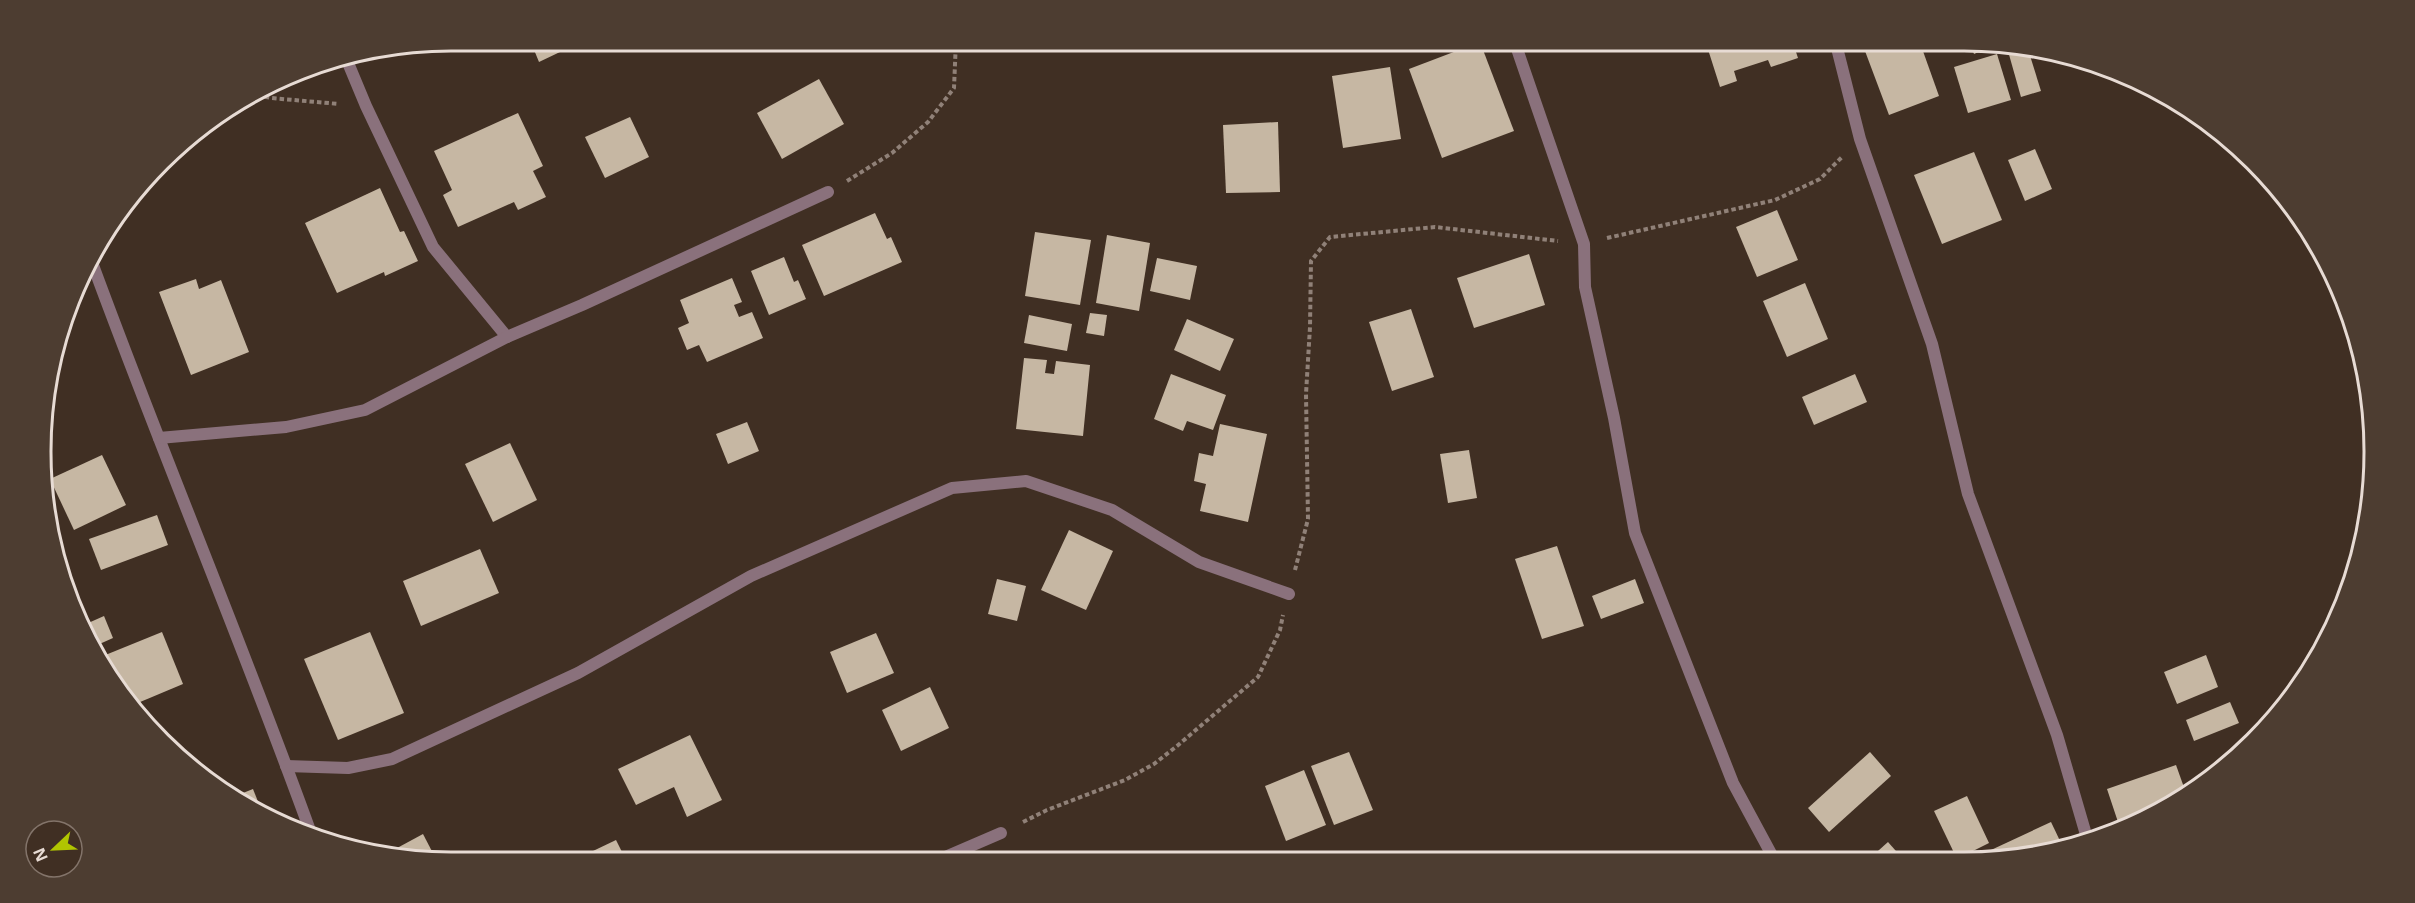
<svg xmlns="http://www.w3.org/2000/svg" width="2415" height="903" viewBox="0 0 2415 903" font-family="'Open Sans',sans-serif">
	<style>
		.building { fill: #c6b7a3 }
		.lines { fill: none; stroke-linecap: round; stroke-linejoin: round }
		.path { stroke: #908178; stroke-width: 4; stroke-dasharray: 4.5 3; stroke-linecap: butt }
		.street { stroke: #8a717c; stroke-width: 12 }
		.rim { fill: none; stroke: #e7dbd4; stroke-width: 3 }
	</style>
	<rect width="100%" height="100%" fill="#402f23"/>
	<g class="building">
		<path d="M530,40H566L556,45L560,52L539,62Z"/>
		<path d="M1705,40H1792L1798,58L1771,67L1768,60L1734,71L1737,81L1720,87Z"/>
		<path d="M1894,40H1919L1939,96L1889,115L1865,51Z"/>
		<path d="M1969,41L1995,45L1974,54Z"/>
		<path d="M1480,42L1514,131L1442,158L1409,69Z"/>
		<path d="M2019,48L2028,49L2041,91L2021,97L2008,51Z"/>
		<path d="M1997,54L2011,100L1968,113L1954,67Z"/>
		<path d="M1390,67L1401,139L1343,148L1332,76Z"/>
		<path d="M819,79L844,124L782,159L757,113Z"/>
		<path d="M518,113L543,166L533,171L546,197L518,210L514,202L458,227L443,195L452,190L434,151Z"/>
		<path d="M630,117L649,157L605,178L585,137Z"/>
		<path d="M1278,122L1280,192L1226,193L1223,125Z"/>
		<path d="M2035,149L2052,189L2025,201L2008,160Z"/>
		<path d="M1974,152L2002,220L1942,244L1914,175Z"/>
		<path d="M380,188L400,232L404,231L418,261L385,276L384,272L337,293L305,223Z"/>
		<path d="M1777,210L1798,260L1757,277L1736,227Z"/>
		<path d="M875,213L887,239L891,237L902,262L824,296L802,245Z"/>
		<path d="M1035,232L1091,240L1080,305L1025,296Z"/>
		<path d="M1107,235L1150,243L1139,311L1096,303Z"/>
		<path d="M1529,254L1545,305L1474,328L1457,278Z"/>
		<path d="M784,257L794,282L798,280L806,299L769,315L751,271Z"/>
		<path d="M1157,258L1197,266L1190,300L1150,291Z"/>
		<path d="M732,278L742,302L734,305L739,317L752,312L763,338L707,362L699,345L687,350L678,328L689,323L680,300Z"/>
		<path d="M196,279L199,289L221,280L249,352L191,375L159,292Z"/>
		<path d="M1805,283L1828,339L1787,357L1763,301Z"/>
		<path d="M1411,309L1434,377L1392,391L1369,322Z"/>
		<path d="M1090,313L1107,315L1104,336L1086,333Z"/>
		<path d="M1029,315L1072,324L1067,351L1024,343Z"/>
		<path d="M1187,319L1234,339L1220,371L1174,350Z"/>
		<path d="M1024,358L1047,360L1045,373L1054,374L1056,361L1090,365L1083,436L1016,429Z"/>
		<path d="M1171,374L1226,395L1213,430L1187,421L1183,431L1154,419Z"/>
		<path d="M1855,374L1867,402L1814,425L1802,397Z"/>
		<path d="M747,422L759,451L728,464L716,434Z"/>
		<path d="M1220,424L1267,434L1248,522L1200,511L1206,484L1194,481L1199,453L1213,456Z"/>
		<path d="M510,443L537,500L493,522L465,464Z"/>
		<path d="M1469,450L1477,498L1448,503L1440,454Z"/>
		<path d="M102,455L126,505L74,530L50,479Z"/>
		<path d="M157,515L168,545L101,570L89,539Z"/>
		<path d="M1069,530L1113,551L1086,610L1041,590Z"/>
		<path d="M1557,546L1584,626L1542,639L1515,559Z"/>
		<path d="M480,549L499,593L421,626L403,581Z"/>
		<path d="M997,579L1026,586L1017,621L988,614Z"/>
		<path d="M1635,579L1644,603L1601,619L1592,596Z"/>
		<path d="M104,616L113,638L95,646L86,624Z"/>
		<path d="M162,632L183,684L133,705L110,680L98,658Z"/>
		<path d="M370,632L404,713L338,740L304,659Z"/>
		<path d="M876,633L894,673L847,693L830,652Z"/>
		<path d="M2206,655L2218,687L2177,704L2164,672Z"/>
		<path d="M930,687L949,728L901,751L882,710Z"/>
		<path d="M2230,702L2239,723L2194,741L2186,720Z"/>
		<path d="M690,735L722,800L687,817L674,787L636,805L618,769Z"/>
		<path d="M1349,752L1373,810L1334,825L1311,766Z"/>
		<path d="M1870,752L1891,776L1829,832L1808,808Z"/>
		<path d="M2176,765L2186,793L2145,820L2120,828L2107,789Z"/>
		<path d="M1304,770L1326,825L1286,841L1265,786Z"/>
		<path d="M253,789L264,817L233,797Z"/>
		<path d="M1967,796L1989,843L1957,859L1934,811Z"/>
		<path d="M2051,822L2062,845L2017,859H1995L1991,850Z"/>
		<path d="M423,834L437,861L386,854Z"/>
		<path d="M616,840L627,862H570Z"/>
		<path d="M1888,842L1903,859H1869Z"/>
	</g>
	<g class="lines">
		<g class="path">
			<path d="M250,94L271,98L339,104"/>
			<path d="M847,181L892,153L928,122L954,88L956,40"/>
			<path d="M1607,238L1775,200L1820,179L1842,157"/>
			<path d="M1295,570L1308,519L1306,394L1310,327L1311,261L1330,237L1435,227L1558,241"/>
			<path d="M1023,822L1047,810L1125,780L1154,764L1177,746L1258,677L1280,630L1283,615"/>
		</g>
		<g class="street">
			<path d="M1514,40L1584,244L1585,287L1614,418L1635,533L1733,783L1774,859"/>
			<path d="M1835,40L1860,139L1932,344L1968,494L2057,735L2087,838"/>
			<path d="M346,58L366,106L433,247L507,337"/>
			<path d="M90,257C161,451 242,642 312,836"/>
			<path d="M159,438L286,427L365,410L507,337L582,305L828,192"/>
			<path d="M286,766L348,768L392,759L578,673L751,576L952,488L1026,481L1112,510L1199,562L1289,594"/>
			<path d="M936,861L1001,833"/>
		</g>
	</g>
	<path d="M0 0H2415V903H0ZM451 51H1964A400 400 0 0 1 2364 451V452A400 400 0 0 1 1964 852H451A400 400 0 0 1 51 452V451A400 400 0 0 1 451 51Z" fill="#4d3d31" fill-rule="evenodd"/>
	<path class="rim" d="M451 51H1964A400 400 0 0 1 2364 451V452A400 400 0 0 1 1964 852H451A400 400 0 0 1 51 452V451A400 400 0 0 1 451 51Z"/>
	<g transform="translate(54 849) rotate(247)"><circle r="28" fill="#402f23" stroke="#83746a" stroke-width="1.5"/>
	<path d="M0-4.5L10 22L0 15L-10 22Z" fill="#b0c501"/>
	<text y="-9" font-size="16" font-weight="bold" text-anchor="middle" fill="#e7dbd4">N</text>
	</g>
</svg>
